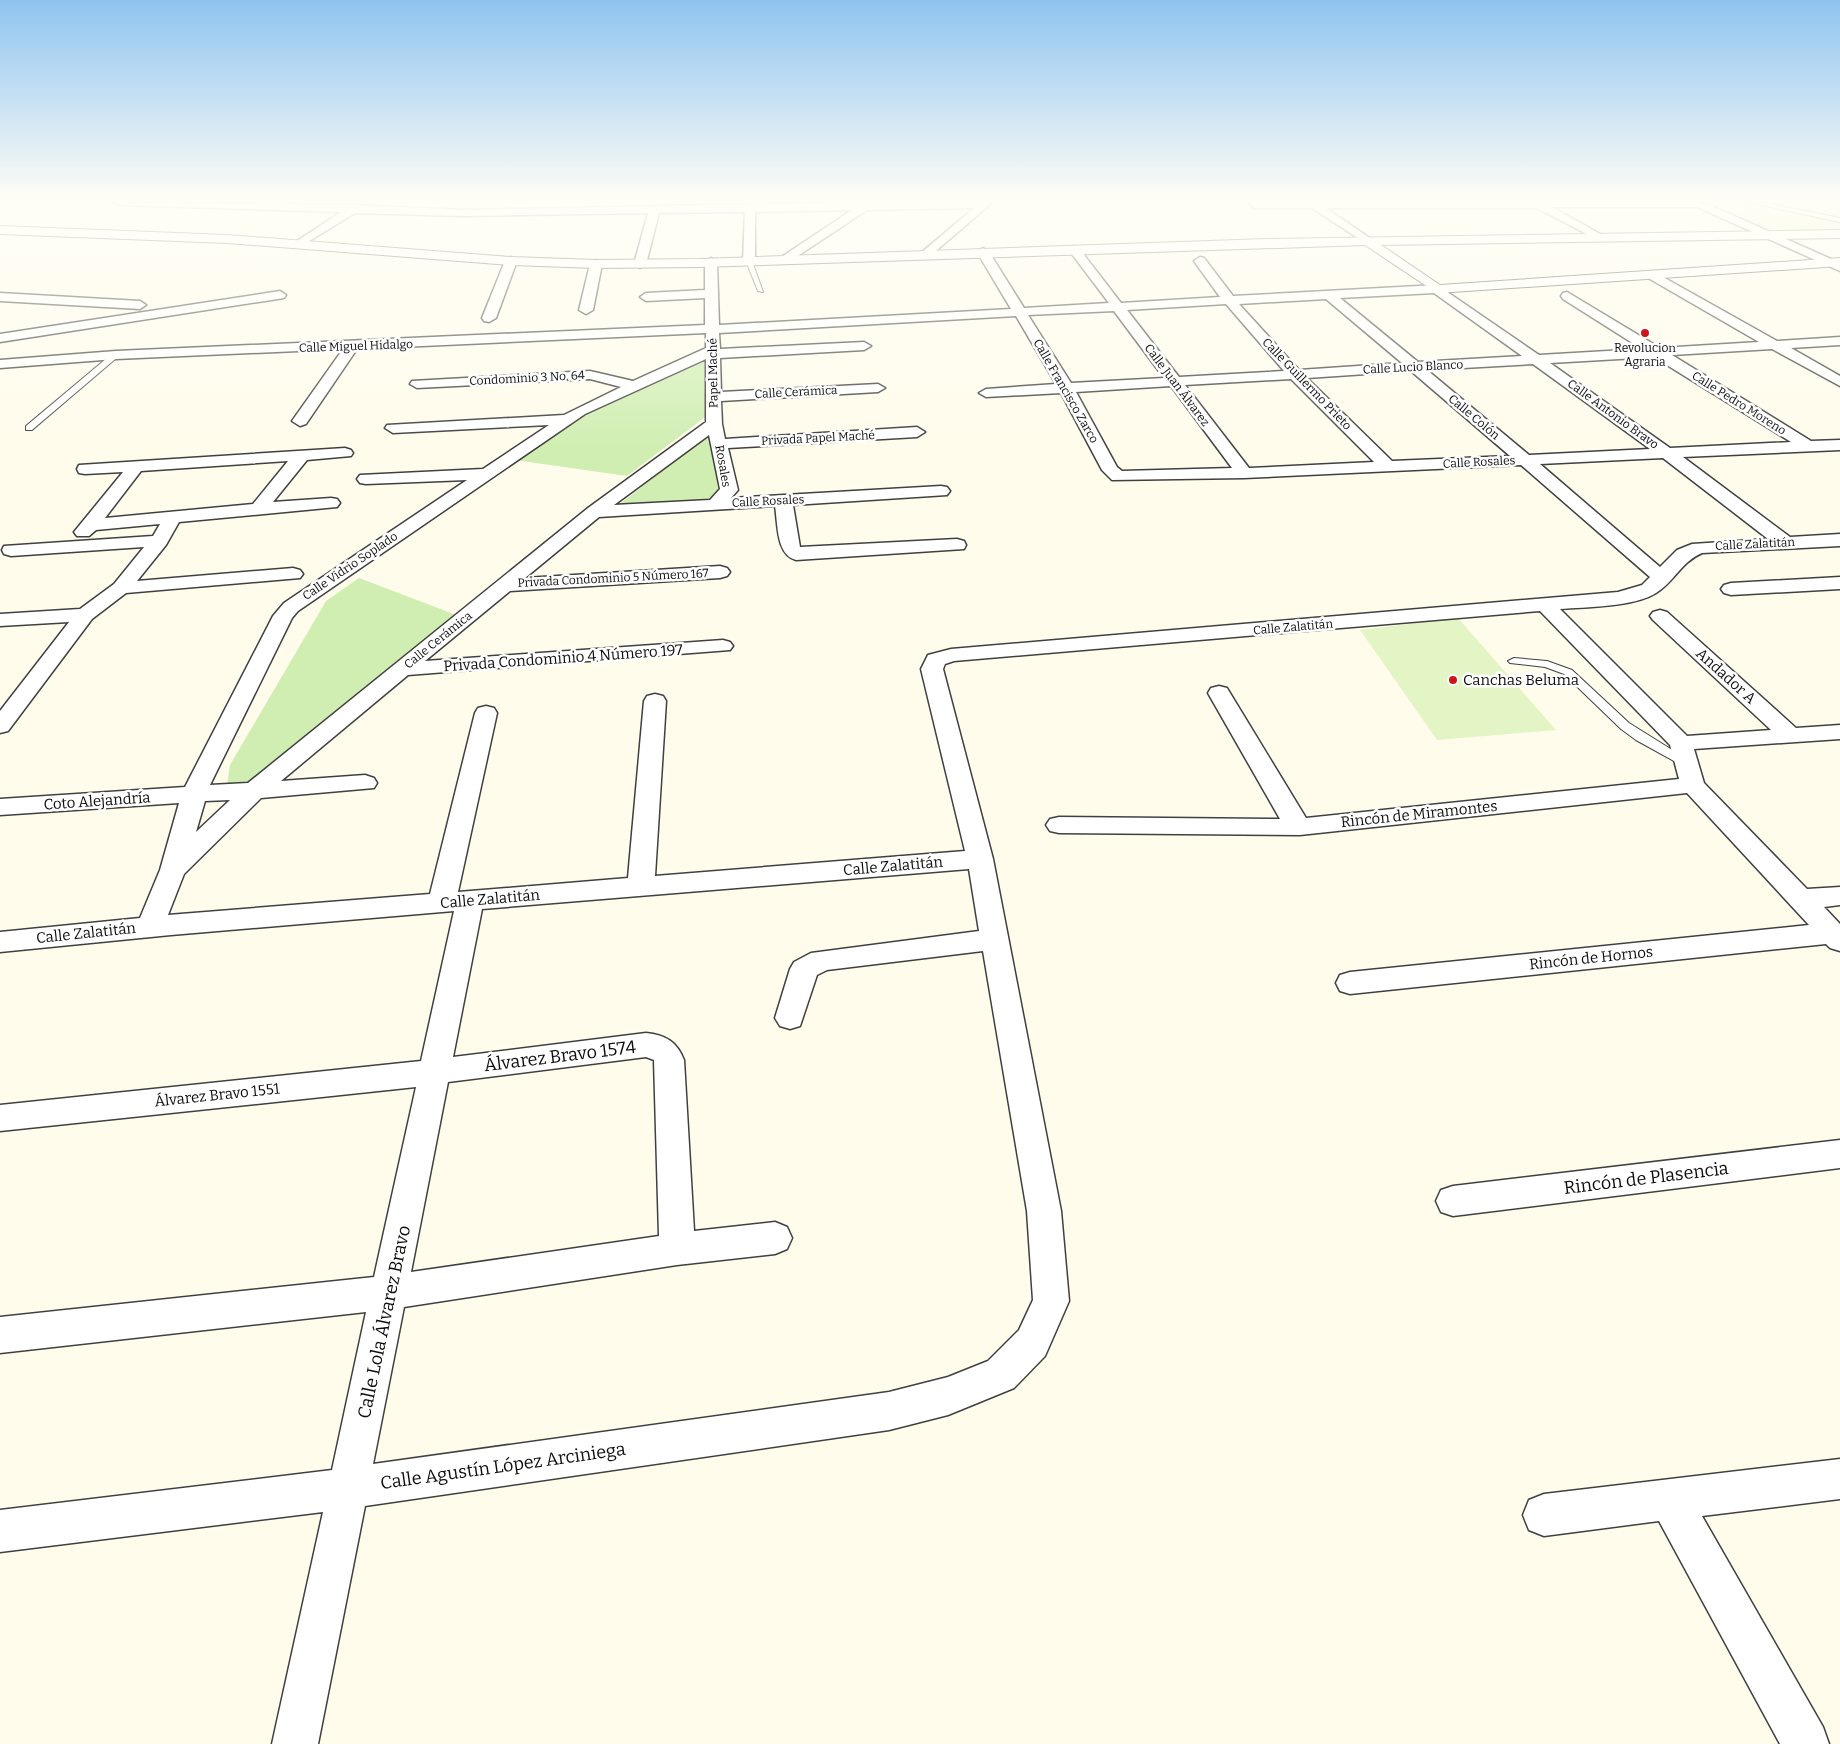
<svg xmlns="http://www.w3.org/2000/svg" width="1840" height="1744" viewBox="0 0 1840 1744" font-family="Bitter,serif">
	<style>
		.green { fill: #d0eeb2 }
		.pitch { fill: #e3f4c5 }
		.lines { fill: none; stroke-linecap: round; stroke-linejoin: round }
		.service-casing { stroke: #404040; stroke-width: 2 }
		.minor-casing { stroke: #404040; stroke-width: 3 }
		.tertiary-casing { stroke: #404040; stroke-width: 2 }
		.service { fill: #fff; fill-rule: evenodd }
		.minor { fill: #fff; fill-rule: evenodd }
		.tertiary { fill: #fff; fill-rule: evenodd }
		.poi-dot { fill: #cb171c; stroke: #fff; stroke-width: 2 }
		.labels { text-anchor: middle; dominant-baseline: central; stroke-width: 5; stroke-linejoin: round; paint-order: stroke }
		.far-street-label { font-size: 12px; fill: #0d0d0d; stroke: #fff }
		.far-poi-label { font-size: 12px; fill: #0d0d0d; stroke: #fff }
		.street-label { font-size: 15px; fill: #0d0d0d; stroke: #fff }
		.poi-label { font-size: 15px; fill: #0d0d0d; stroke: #fff; text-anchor: start }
		.near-street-label { font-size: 18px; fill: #0d0d0d; stroke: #fff }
	</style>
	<rect width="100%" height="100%" fill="#fffcec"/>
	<g class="green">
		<path d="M705,361L711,373L708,415L627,476L515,460L582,416Z"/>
		<path d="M712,432L727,491L713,503L616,507Z"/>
		<path d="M359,578L459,616L260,781L227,785L230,765L326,601Z"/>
	</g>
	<g class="pitch">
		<path d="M1706,202H1840V232L1778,234Z"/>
		<path d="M1458,618L1556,730L1437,740L1360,630Z"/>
	</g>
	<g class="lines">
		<g class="service-casing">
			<g id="service">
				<path d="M1747,202H1760L1840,218V222Z"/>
				<path d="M749,259L752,261L763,292L758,291L746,261Z"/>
				<path d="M113,353L120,355L32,430H26V426Z"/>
				<path d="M1514,658L1547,661L1572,670L1629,723L1693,763L1691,766H1683L1636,740L1621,729L1564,674L1545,667L1510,663L1508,661Z"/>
			</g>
		</g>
		<g class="minor-casing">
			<g id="minor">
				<path d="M113,202L355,205L463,210L865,202H993L931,255L927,257L921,253L974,208L867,210L787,263L783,262V256L852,210L755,212V261L749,265L743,261L745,212L659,213L646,264L640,268L634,264L648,213L463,216L355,213L301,246L297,245V241L341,212L118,205Z"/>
				<path d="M1253,202H1703L1840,263V271L1697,207H1552L1602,235V239L1598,240L1537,208H1326L1371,239L1373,241L1367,244L1312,208H1255L1250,205Z"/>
				<path d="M1074,246L1078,247L1121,303L1220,297L1194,261L1200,257L1204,258L1233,296L1437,285L1539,355L1642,349L1563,299L1561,296L1563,293L1567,292L1660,348L1759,342L1650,279L1648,276L1654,272L1777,341L1840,337V345L1791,348L1840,376V386L1772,349L1672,355L1811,441L1840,440V450L1683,457L1790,537L1840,534V546L1702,553C1681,562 1674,582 1656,593C1634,607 1586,607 1560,609L1687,736L1771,730L1653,620L1650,616L1653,612L1660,610L1667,612L1796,728L1840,725V739L1694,749L1704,783L1807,889L1840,887V905L1824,907L1840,924V951L1830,948L1826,944L1350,994L1340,991L1336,983L1340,975L1350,972L1809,925L1687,793L1300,835L1059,833L1050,831L1046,825L1050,819L1059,817L1280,819L1208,693L1211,688L1219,686L1227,688L1230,693L1306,818L1679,779L1670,745L1540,611L954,661L945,664L943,669L993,859L1061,1211L1069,1301L1045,1356L1014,1388L948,1415L889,1430L365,1506L318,1744H272L323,1512L0,1552V1510L332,1470L366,1312L0,1353V1317L374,1277L416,1087L0,1131V1105L421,1061L454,911L171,935L0,952V932L140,918L160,870L179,803L0,815V799L185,787L273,616L284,603L467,480L366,484L360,483L357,479L360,475L483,469L549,425L393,433L385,428L387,425L564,415L621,387L590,379L417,388L410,384L412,381L590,371L633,381L706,348V333L357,349L306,424L300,426L292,421L343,349L116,359L0,368V360L116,351L705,325V298L646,301L640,297L646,293L705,290V262L711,258L717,262L719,325L1011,309L977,252L983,248L989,252L1024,308L1109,303L1068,249ZM1434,293L1522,356L1418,362L1340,298ZM1326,299L1402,363L1299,370L1239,304ZM1226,304L1284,371L1179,377L1127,310ZM1114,311L1164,378L1071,383L1028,315ZM1016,316L1056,384L986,389L979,393L986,397L1061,393L1102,470L1112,480L1244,478L1521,465L1650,577L1642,585L1618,592L951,649L928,655L921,669L965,851L655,876L666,701L663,696L655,694L647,696L644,701L628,878L458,892L497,713L494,708L486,706L478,708L475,713L430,894L168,915L184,874L261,798L374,788L377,783L374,778L365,775L281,781L408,675L730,650L733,646L730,642L723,640L425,661L510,591L720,578L727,576L730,572L727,568L720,566L525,578L599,517L775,506C778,524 776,555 796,560L964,549L966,545L964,541L957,539L800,547L793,505L947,495L950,491L947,487L941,486L731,498L738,490L728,448L917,437L925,432L917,427L725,439L722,424L721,401L878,392L885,388L878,384L721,392L720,358L864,350L871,346L864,342L720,349L719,333ZM1654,357L1791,442L1670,448L1550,363ZM706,359V422L588,508L248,783L210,785L292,618L298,611L585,414ZM1533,364L1650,449L1529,455L1427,370ZM1411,371L1510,456L1392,461L1307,378ZM1291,379L1374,462L1249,468L1185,385ZM1171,386L1232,468L1122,471L1117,467L1076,392ZM709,435L720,489L710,500L614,505ZM1663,458L1768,539L1692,544L1677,550L1660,567L1540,464ZM230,800L196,832L205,801ZM969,869L979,931L811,953L794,962L790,969L775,1018L780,1026L790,1029L800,1026L817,975L827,970L983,951L1027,1211L1033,1300L1019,1330L988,1361L948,1377L889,1392L373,1464L404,1307L677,1265L775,1254L787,1249L792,1238L787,1227L775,1222L694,1231L684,1060C677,1042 666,1035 646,1033L453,1057L482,909ZM646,1057L654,1060L659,1236L411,1272L448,1082Z"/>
				<path d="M511,257L517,261L496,318L489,322L484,321L482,318L505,261Z"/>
				<path d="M596,260L602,264L593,310L586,314L579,310L590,264Z"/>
				<path d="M280,291L286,295L284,298L0,342V334Z"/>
				<path d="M0,293L140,301L146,305L140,309L0,301Z"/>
				<path d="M345,448L351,450L353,453L351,456L307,460L273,502L331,498L337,499L340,503L337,507L179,522L166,545L137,581L293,568L300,570L303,574L300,578L126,593L92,619L8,731L0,733V711L69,622L0,626V614L80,609L114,584L144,547L11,556L4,554L2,550L4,546L153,536L160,524L96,530L89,536H77L74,532L123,472L85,474L79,473L77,469L79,465ZM288,461L253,504L105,518L141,471Z"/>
				<path d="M1840,577V589L1731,595L1724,593L1721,589L1724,585L1731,583Z"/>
				<path d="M1840,1140V1168L1453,1216L1441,1212L1436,1201L1441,1190L1453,1186Z"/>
				<path d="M1840,1459V1499L1702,1516L1823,1727L1829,1744H1780L1659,1521L1544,1536L1529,1530L1523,1515L1529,1500L1544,1494Z"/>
			</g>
		</g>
		<g class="tertiary-casing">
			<path id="tertiary" d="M0,226L227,235L511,257L596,260L700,259L1266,239L1840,230V238L1381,245L1440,285L1840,258V266L1437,293L1365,245L700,267L596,268L511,265L227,243L0,234Z"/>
		</g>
		<use href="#service" class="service"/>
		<use href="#minor" class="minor"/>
		<use href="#tertiary" class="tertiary"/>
	</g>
	<linearGradient id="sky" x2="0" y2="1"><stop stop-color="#8fc4f0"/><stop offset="0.45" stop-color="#fffef6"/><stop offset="1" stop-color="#fffef6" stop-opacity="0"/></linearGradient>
	<rect width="1840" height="446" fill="url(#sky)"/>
	<g class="poi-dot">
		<circle cx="1645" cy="333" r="5"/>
		<circle cx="1453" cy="680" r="5"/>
	</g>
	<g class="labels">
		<g class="far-street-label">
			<text transform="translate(356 346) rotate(-2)">Calle Miguel Hidalgo</text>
			<text transform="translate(1413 367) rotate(-3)">Calle Lucio Blanco</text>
			<text transform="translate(713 373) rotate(-91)">Papel Maché</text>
			<text transform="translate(527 378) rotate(-3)">Condominio 3 No. 64</text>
			<text transform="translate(1307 384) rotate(46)">Calle Guillermo Prieto</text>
			<text transform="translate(1177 385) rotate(53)">Calle Juan Álvarez</text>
			<text transform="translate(1066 391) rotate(60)">Calle Francisco Zarco</text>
			<text transform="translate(796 392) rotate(-3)">Calle Cerámica</text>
			<text transform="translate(1739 403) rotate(32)">Calle Pedro Moreno</text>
			<text transform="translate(1613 414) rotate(36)">Calle Antonio Bravo</text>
			<text transform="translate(1474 417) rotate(40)">Calle Colón</text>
			<text transform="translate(818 438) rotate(-3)">Privada Papel Maché</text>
			<text transform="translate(1479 462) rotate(-3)">Calle Rosales</text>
			<text transform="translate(723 466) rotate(80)">Rosales</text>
			<text transform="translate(768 501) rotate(-3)">Calle Rosales</text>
			<text transform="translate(1755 544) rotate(-3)">Calle Zalatitán</text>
			<text transform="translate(350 566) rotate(-34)">Calle Vidrio Soplado</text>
			<text transform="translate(613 578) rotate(-3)">Privada Condominio 5 Número 167</text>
			<text transform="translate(1293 627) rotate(-5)">Calle Zalatitán</text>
			<text transform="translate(438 640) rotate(-39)">Calle Cerámica</text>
		</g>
		<g class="far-poi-label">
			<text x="1645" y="348">Revolucion<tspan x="1645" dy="14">Agraria</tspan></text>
		</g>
		<g class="street-label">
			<text transform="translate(563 658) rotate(-4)">Privada Condominio 4 Número 197</text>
			<text transform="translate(1726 676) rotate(42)">Andador A</text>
			<text transform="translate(97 801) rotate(-4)">Coto Alejandría</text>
			<text transform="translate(1419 814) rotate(-6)">Rincón de Miramontes</text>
			<text transform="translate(893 866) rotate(-5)">Calle Zalatitán</text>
			<text transform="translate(490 899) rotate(-5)">Calle Zalatitán</text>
			<text transform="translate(86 933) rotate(-6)">Calle Zalatitán</text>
			<text transform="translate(1591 958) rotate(-6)">Rincón de Hornos</text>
			<text transform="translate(217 1095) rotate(-6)">Álvarez Bravo 1551</text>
		</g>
		<g class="poi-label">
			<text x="1463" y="680">Canchas Beluma</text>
		</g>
		<g class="near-street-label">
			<text transform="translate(560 1056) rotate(-7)">Álvarez Bravo 1574</text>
			<text transform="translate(1646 1178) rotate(-7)">Rincón de Plasencia</text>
			<text transform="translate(384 1322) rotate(-78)">Calle Lola Álvarez Bravo</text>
			<text transform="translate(503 1466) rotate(-8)">Calle Agustín López Arciniega</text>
		</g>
	</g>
</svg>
